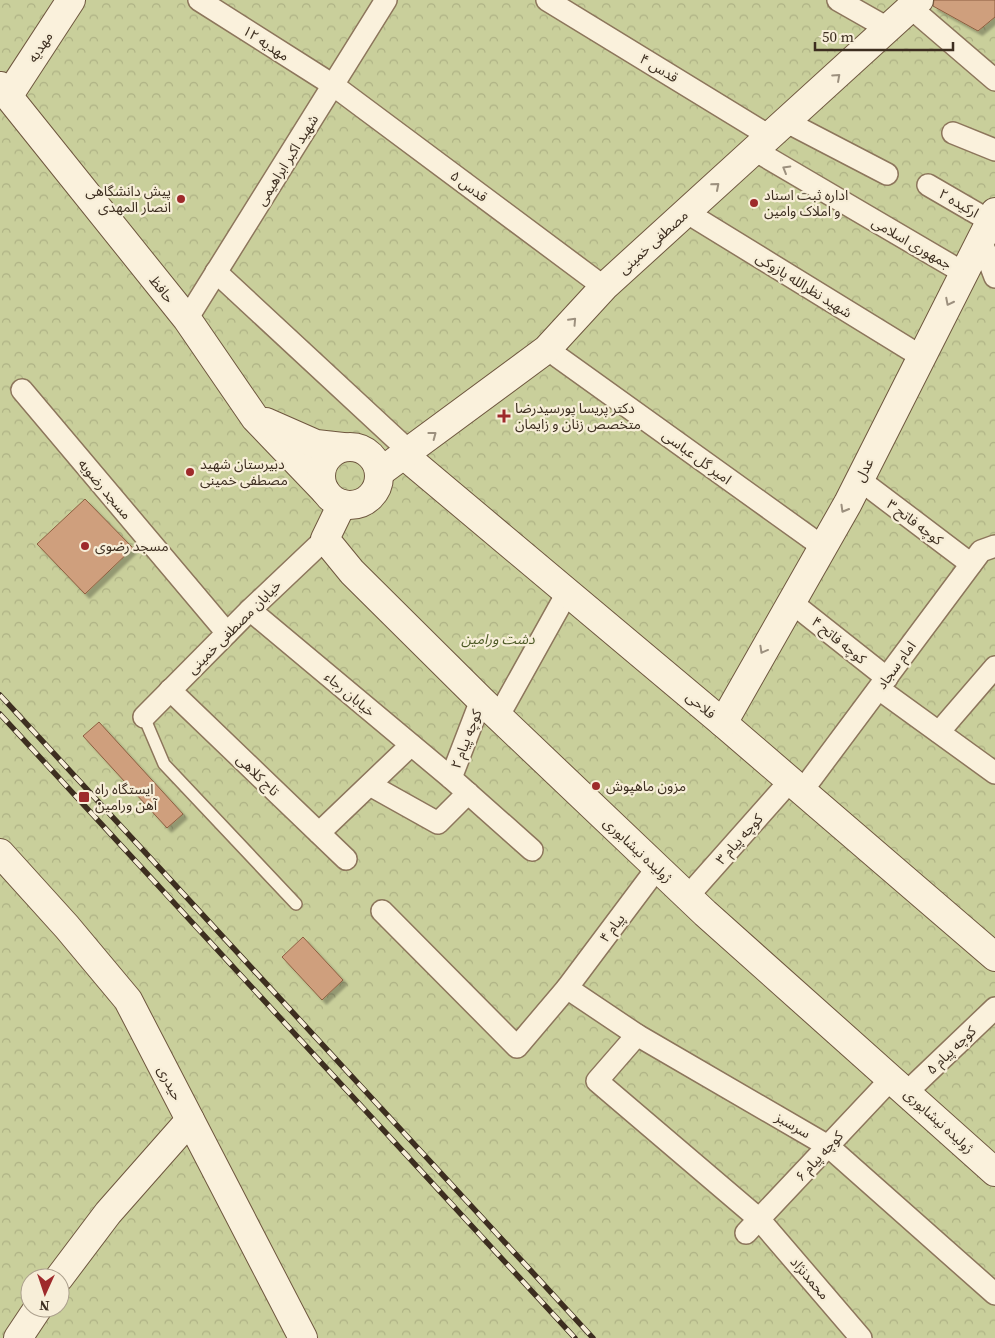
<svg xmlns="http://www.w3.org/2000/svg" width="995" height="1338" viewBox="0 0 995 1338" font-family="'Source Serif 4','Noto Sans Arabic',serif">
	<style>
		.park { fill: url(#park-crowns); fill-rule: evenodd }
		.building { fill: #cf9f7d; stroke: #8d5f41; filter: url(#shadow) }
		.lines { fill: none; stroke-linecap: round; stroke-linejoin: round }
		.lane-casing { stroke: #8d765c; stroke-width: 14 }
		.street-casing { stroke: #8d765c; stroke-width: 24 }
		.secondary-casing { stroke: #6f573f; stroke-width: 30 }
		.lane { stroke: #faf1dc; stroke-width: 11 }
		.street { stroke: #faf1dc; stroke-width: 21 }
		.secondary { stroke: #faf1dc; stroke-width: 28 }
		.rail-casing { stroke: #3d2e20; stroke-width: 5.5 }
		.rail { stroke: #f7eed8; stroke-width: 4; stroke-dasharray: 11; stroke-linecap: butt }
		.oneway { stroke: #9c907e }
		.poi-dot { fill: #9e2a2b; stroke: #f7eed8; stroke-width: 2 }
		.labels { text-anchor: middle; dominant-baseline: central; stroke-width: 4.5; stroke-linejoin: round; paint-order: stroke }
		.street-label { font-size: 14px; fill: #3d2e20; stroke: #f7eed8 }
		.poi-label { font-size: 14px; fill: #3d2e20; stroke: #f7eed8; text-anchor: start }
		.park-label { font-size: 14px; font-style: italic; fill: #4d5a26; stroke: #f7eed8 }
	</style>
	<defs>
		<pattern id="park-crowns" width="20" height="18" patternUnits="userSpaceOnUse" patternTransform="scale(1.25)"><rect width="20" height="18" fill="#c9cf9b"/><path d="M2 6a3 3 0 1 1 6 0M12 15a3 3 0 1 1 6 0" fill="none" stroke="#aeb285"/></pattern>
		<filter id="shadow"><feDropShadow dx="4.5" dy="4.5" stdDeviation="1" flood-color="#0004"/></filter>
	</defs>
	<rect width="100%" height="100%" fill="#f0e4c8"/>
	<path class="park" d="M0,0H995V1338H0ZM30,1278H60V1308H30Z"/>
	<g class="building">
		<path d="M934,0H995V17L978,31L933,6Z"/>
		<path d="M85,499L133,548L85,594L37,544Z"/>
		<path d="M99,722L183,814L167,828L83,736Z"/>
		<path d="M303,937L343,980L322,1000L282,957Z"/>
	</g>
	<g class="lines">
		<g class="lane-casing">
			<path id="lane" d="M144,717L164,764L296,904"/>
		</g>
		<g class="street-casing">
			<g id="street">
				<path d="M199,0L333,85L604,287"/>
				<path d="M547,0L771,137"/>
				<path d="M838,0L889,29"/>
				<path d="M911,8L995,80"/>
				<path d="M787,122L887,174"/>
				<path d="M953,133L995,150"/>
				<path d="M756,151L964,273"/>
				<path d="M928,185L990,221"/>
				<path d="M686,212L922,357"/>
				<path d="M981,240L995,277"/>
				<path d="M216,272L410,452"/>
				<path d="M187,319L386,0"/>
				<path d="M547,349L823,547"/>
				<path d="M22,390L227,633"/>
				<path d="M860,480L971,564"/>
				<path d="M791,602L887,678"/>
				<path d="M250,610L451,778L532,850"/>
				<path d="M879,689L995,773"/>
				<path d="M170,690L346,859"/>
				<path d="M144,717L250,610L325,539"/>
				<path d="M498,717L567,593"/>
				<path d="M939,732L995,667"/>
				<path d="M451,778L481,700"/>
				<path d="M370,785L438,823L468,793"/>
				<path d="M802,791L981,551L995,546"/>
				<path d="M319,833L411,745"/>
				<path d="M688,896L790,781"/>
				<path d="M382,911L517,1047L567,988L657,868"/>
				<path d="M567,988L637,1035L828,1146L995,1294"/>
				<path d="M637,1035L597,1081L759,1219L861,1338"/>
				<path d="M907,1092L995,1008"/>
				<path d="M746,1233L892,1078"/>
			</g>
		</g>
		<g class="secondary-casing">
			<g id="secondary">
				<path d="M0,86L187,319L255,418L325,491"/>
				<path d="M9,95L71,0"/>
				<path d="M266,422L316,444L343,447"/>
				<circle cx="350" cy="476" r="29"/>
				<path d="M405,456L723,723L995,957"/>
				<path d="M379,473L547,349L604,287L919,0"/>
				<path d="M342,504L325,539L352,572L481,700L705,913L995,1172"/>
				<path d="M723,723L848,503L995,212"/>
				<path d="M0,853L67,927L128,1000L303,1338"/>
				<path d="M59,1278L108,1213L190,1120"/>
				<path d="M18,1338L38,1308"/>
			</g>
		</g>
		<use href="#lane" class="lane"/>
		<use href="#street" class="street"/>
		<use href="#secondary" class="secondary"/>
		<g class="rail-casing">
			<g id="rail">
				<path d="M0,695L593,1338"/>
				<path d="M0,714L575,1338"/>
			</g>
		</g>
		<use href="#rail" class="rail"/>
	</g>
	<defs><path id="oneway-chevron" d="M-2-3.5L2.5 0L-2 3.5" fill="none" stroke-width="1.6" stroke-linecap="round" stroke-linejoin="round" transform="scale(1.25)"/></defs>
	<g class="oneway">
		<use href="#oneway-chevron" transform="translate(837 77) rotate(-42)"/>
		<use href="#oneway-chevron" transform="translate(786 169) rotate(-150)"/>
		<use href="#oneway-chevron" transform="translate(716 186) rotate(-41)"/>
		<use href="#oneway-chevron" transform="translate(949 302) rotate(117)"/>
		<use href="#oneway-chevron" transform="translate(573 321) rotate(-47)"/>
		<use href="#oneway-chevron" transform="translate(433 435) rotate(-37)"/>
		<use href="#oneway-chevron" transform="translate(844 509) rotate(120)"/>
		<use href="#oneway-chevron" transform="translate(763 650) rotate(119)"/>
	</g>
	<g class="poi-dot">
		<circle cx="181" cy="199" r="5"/>
		<circle cx="754" cy="203" r="5"/>
		<path d="M501.5 408.5h5v5h5v5h-5v5h-5v-5h-5v-5h5z"/>
		<circle cx="190" cy="472" r="5"/>
		<circle cx="85" cy="546" r="5"/>
		<circle cx="596" cy="786" r="5"/>
		<rect x="78" y="791" width="12" height="12" rx="2.5"/>
	</g>
	<g class="labels">
		<g class="street-label">
			<text transform="translate(266 43) rotate(33)">مهدیه ۱۲</text>
			<text transform="translate(40 47) rotate(-57)">مهدیه</text>
			<text transform="translate(659 68) rotate(31)">قدس ۴</text>
			<text transform="translate(287 160) rotate(-58)">شهید اکبر ابراهیمی</text>
			<text transform="translate(469 186) rotate(37)">قدس ۵</text>
			<text transform="translate(959 203) rotate(30)">ارکیده ۲</text>
			<text transform="translate(653 242) rotate(-42)">مصطفی خمینی</text>
			<text transform="translate(912 243) rotate(30)">جمهوری اسلامی</text>
			<text transform="translate(804 285) rotate(32)">شهید نظرالله پازوکی</text>
			<text transform="translate(162 289) rotate(52)">حافظ</text>
			<text transform="translate(697 457) rotate(36)">امیر گل عباسی</text>
			<text transform="translate(864 470) rotate(-63)">عدل</text>
			<text transform="translate(105 489) rotate(50)">مسجد رضویه</text>
			<text transform="translate(915 522) rotate(37)">کوچه فاتح ۳</text>
			<text transform="translate(234 627) rotate(-45)">خیابان مصطفی خمینی</text>
			<text transform="translate(839 640) rotate(39)">کوچه فاتح ۴</text>
			<text transform="translate(896 665) rotate(-54)">امام سجاد</text>
			<text transform="translate(350 694) rotate(40)">خیابان رجاء</text>
			<text transform="translate(701 705) rotate(40)">فلاحی</text>
			<text transform="translate(466 739) rotate(-69)">کوچه پیام ۲</text>
			<text transform="translate(258 775) rotate(44)">تاج کلاهی</text>
			<text transform="translate(739 839) rotate(-48)">کوچه پیام ۳</text>
			<text transform="translate(638 850) rotate(43)">ژولیده نیشابوری</text>
			<text transform="translate(612 928) rotate(-53)">پیام ۴</text>
			<text transform="translate(951 1050) rotate(-44)">کوچه پیام ۵</text>
			<text transform="translate(170 1083) rotate(63)">حیدری</text>
			<text transform="translate(939 1121) rotate(42)">ژولیده نیشابوری</text>
			<text transform="translate(793 1125) rotate(30)">سرسبز</text>
			<text transform="translate(819 1156) rotate(-47)">کوچه پیام ۶</text>
			<text transform="translate(810 1278) rotate(49)">محمدنژاد</text>
		</g>
		<g class="poi-label">
			<text x="171" y="191" text-anchor="end">پیش دانشگاهی<tspan x="171" dy="16">انصار المهدی</tspan></text>
			<text x="764" y="195">اداره ثبت اسناد<tspan x="764" dy="16">و املاک وامین</tspan></text>
			<text x="515" y="408">دکتر پریسا پورسیدرضا<tspan x="515" dy="16">متخصص زنان و زایمان</tspan></text>
			<text x="200" y="464">دبیرستان شهید<tspan x="200" dy="16">مصطفی خمینی</tspan></text>
			<text x="95" y="546">مسجد رضوی</text>
			<text x="606" y="786">مزون ماهپوش</text>
			<text x="95" y="789">ایستگاه راه<tspan x="95" dy="16">آهن ورامین</tspan></text>
		</g>
		<g class="park-label">
			<text x="498" y="639">دشت ورامین</text>
		</g>
	</g>
	<g transform="translate(45 1293) rotate(183)"><circle r="24" fill="#f7eed8" stroke="#ada18e"/>
	<path d="M0-4L9 19L0 12L-9 19Z" fill="#9e2a2b"/>
	<text y="-8" font-size="14" font-weight="bold" text-anchor="middle" fill="#3d2e20">N</text>
	</g>
	<path d="M815 42v8h138v-8" fill="none" stroke="#3d2e20" stroke-width="2.5"/>
	<text x="822" y="42" font-size="15" fill="#3d2e20" stroke="#f7eed8" stroke-width="4" paint-order="stroke">50 m</text>
</svg>
